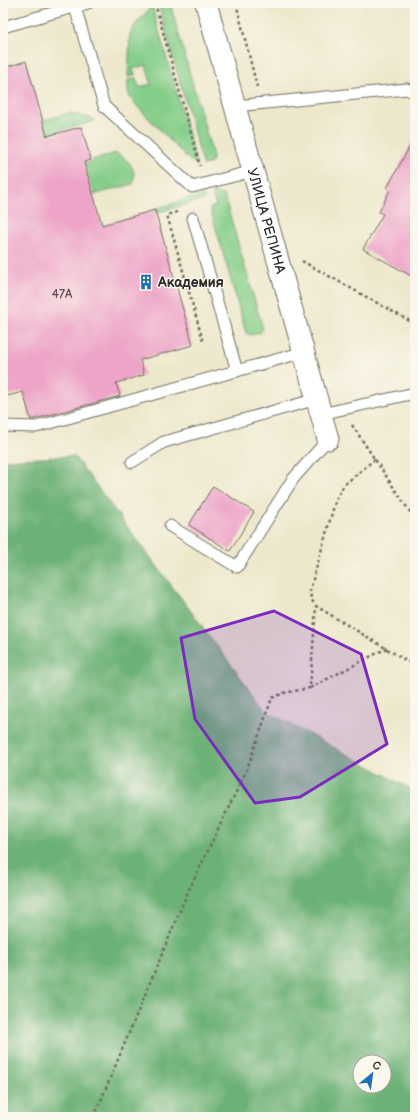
<svg xmlns="http://www.w3.org/2000/svg" width="418" height="1120" viewBox="0 0 418 1120" font-family="'Balsamiq Sans',sans-serif">
	<style>
		.green { fill: #85ce8a; stroke: #587c5a }
		.forest { fill: #6cb176; stroke: #4c6e50; fill-rule: evenodd }
		.building { fill: #eda4c8 }
		.lines { fill: none; stroke-linecap: round; stroke-linejoin: round }
		.lane-casing { stroke: #6f6d63; stroke-width: 13 }
		.street-casing { stroke: #6f6d63; stroke-width: 23 }
		.path { stroke: #6f6d63; stroke-width: 2.5; stroke-dasharray: 3 3; stroke-linecap: butt }
		.lane { stroke: #fff; stroke-width: 11 }
		.street { stroke: #fff; stroke-width: 21 }
		.marked { fill: #7b2cbf; fill-opacity: 0.2; stroke: #7b2cbf; stroke-width: 3; stroke-linejoin: round }
		.labels { text-anchor: middle; dominant-baseline: central; stroke-width: 3; stroke-linejoin: round; paint-order: stroke }
		.number-label { font-size: 12px; fill: #5c4952 }
		.street-label { font-size: 14px; fill: #2b2b2b; stroke: #fbf7ec }
		.poi-label { font-size: 14px; font-weight: bold; fill: #2b2b2b; stroke: #fbf7ec; text-anchor: start }
	</style>
	<rect width="100%" height="100%" fill="#fbf7ec"/>
	<filter id="ink" filterUnits="userSpaceOnUse"><feTurbulence type="fractalNoise" baseFrequency=".025" numOctaves="2"/><feDisplacementMap in="SourceGraphic" scale="8" xChannelSelector="R" yChannelSelector="G"/><feConvolveMatrix kernelMatrix="1 2 1 2 8 2 1 2 1" color-interpolation-filters="sRGB"/></filter>
	<filter id="wash" filterUnits="userSpaceOnUse"><feTurbulence type="fractalNoise" baseFrequency=".012" numOctaves="4" result="noise"/><feDisplacementMap in="SourceGraphic" scale="16" xChannelSelector="R" yChannelSelector="G"/><feGaussianBlur stdDeviation="0.9" result="paint"/><feColorMatrix in="noise" values="0 0 0 0 0 0 0 0 0 0 0 0 0 0 0 0 0 1.4 0 .05"/><feComposite in="paint" operator="in"/></filter>
	<g filter="url(#wash)">
		<rect width="100%" height="100%" fill="#ede8cc"/>
		<g class="green">
			<path d="M158,3H170L213,156L212,161L210,164L203,165Z"/>
			<path d="M152,6L197,165L186,157L135,104C128,96 127,91 128,80L136,78L139,87L151,84L146,65L133,69L135,75L128,77L130,34L133,27Z"/>
			<path d="M69,113L94,119L95,121L47,134L44,120Z"/>
			<path d="M116,153C128,159 138,170 133,184L93,195L58,172L94,161V159Z"/>
			<path d="M212,193L224,195L263,329L260,333L250,335L246,333L210,208L216,206Z"/>
			<path d="M204,194L205,199L156,213L155,209Z"/>
		</g>
		<path class="forest" d="M74,456L266,711L415,791V1117H3V460ZM360,1062H384V1086H360Z"/>
		<g id="blocks">
			<g class="building">
				<path d="M26,61L47,136L81,127L91,160L84,162L102,225L155,210L193,345L140,360L144,375L116,383L120,396L31,420L23,392L3,397V68Z"/>
				<path d="M415,137V278L363,249L383,214L379,212L390,190L387,188Z"/>
				<path d="M213,486L254,512L230,551L189,525Z"/>
			</g>
		</g>
	</g>
	<g filter="url(#ink)">
		<use href="#blocks" fill-opacity="0" stroke="#6f6d63" stroke-width="1"/>
		<g class="lines">
			<g class="lane-casing">
				<g id="lane">
					<path d="M75,7L104,106L192,187L253,171"/>
					<path d="M3,27L88,3"/>
					<path d="M235,106L407,89L415,93"/>
					<path d="M193,218L237,371"/>
					<path d="M321,414L415,393"/>
					<path d="M3,426L36,427L304,352"/>
					<path d="M132,462L164,442L317,399"/>
					<path d="M170,526L237,567L293,479L328,439"/>
				</g>
			</g>
			<g class="street-casing">
				<g id="street">
					<path id="s1" d="M206,3L328,439"/>
				</g>
			</g>
			<g class="path">
				<path d="M155,3L200,166"/>
				<path d="M236,3L257,87"/>
				<path d="M177,212L167,215L203,341"/>
				<path d="M302,261L415,324"/>
				<path d="M352,425L412,515L415,517"/>
				<path d="M375,459L344,485L336,499L310,590L311,599L316,606L415,666"/>
				<path d="M310,688L387,648"/>
				<path d="M94,1117L187,894L247,769L272,698L284,693L310,688L316,606"/>
			</g>
			<use href="#lane" class="lane"/>
			<use href="#street" class="street"/>
		</g>
	</g>
	<path class="marked" d="M274,611L361,654L387,744L300,797L255,803L195,719L181,638Z"/>
	<defs>
		<g id="building-bare" transform="scale(1.2)"><path d="M-4-6H4V6H1V3H-1V6H-4ZM-2.5-4.3h1.7v1.8h-1.7ZM.8-4.3h1.7v1.8H.8ZM-2.5-1h1.7V.8h-1.7ZM.8-1h1.7V.8H.8Z" fill="#1f6fb2" stroke="#fbf7ec" stroke-width="2.5" paint-order="stroke"/></g>
	</defs>
	<g fill-rule="evenodd">
		<use href="#building-bare" x="146" y="282"/>
	</g>
	<g class="labels">
		<g class="number-label">
			<text x="62" y="294">47А</text>
		</g>
		<g class="street-label">
			<text stroke="none"><textPath href="#s1" startOffset="226">УЛИЦА РЕПИНА</textPath></text>
		</g>
		<g class="poi-label">
			<text x="158" y="282">Академия</text>
		</g>
	</g>
	<rect width="418" height="1120" fill="none" stroke="#fbf7ec" stroke-width="16"/>
	<g transform="translate(372 1074) rotate(29)"><circle r="19" fill="#fbf7ec" stroke="#a8a59f"/>
	<path d="M0-3L7 15L0 10L-7 15Z" fill="#1f6fb2"/>
	<text y="-6" font-size="11" font-weight="bold" text-anchor="middle" fill="#2b2b2b">С</text>
	</g>
</svg>
